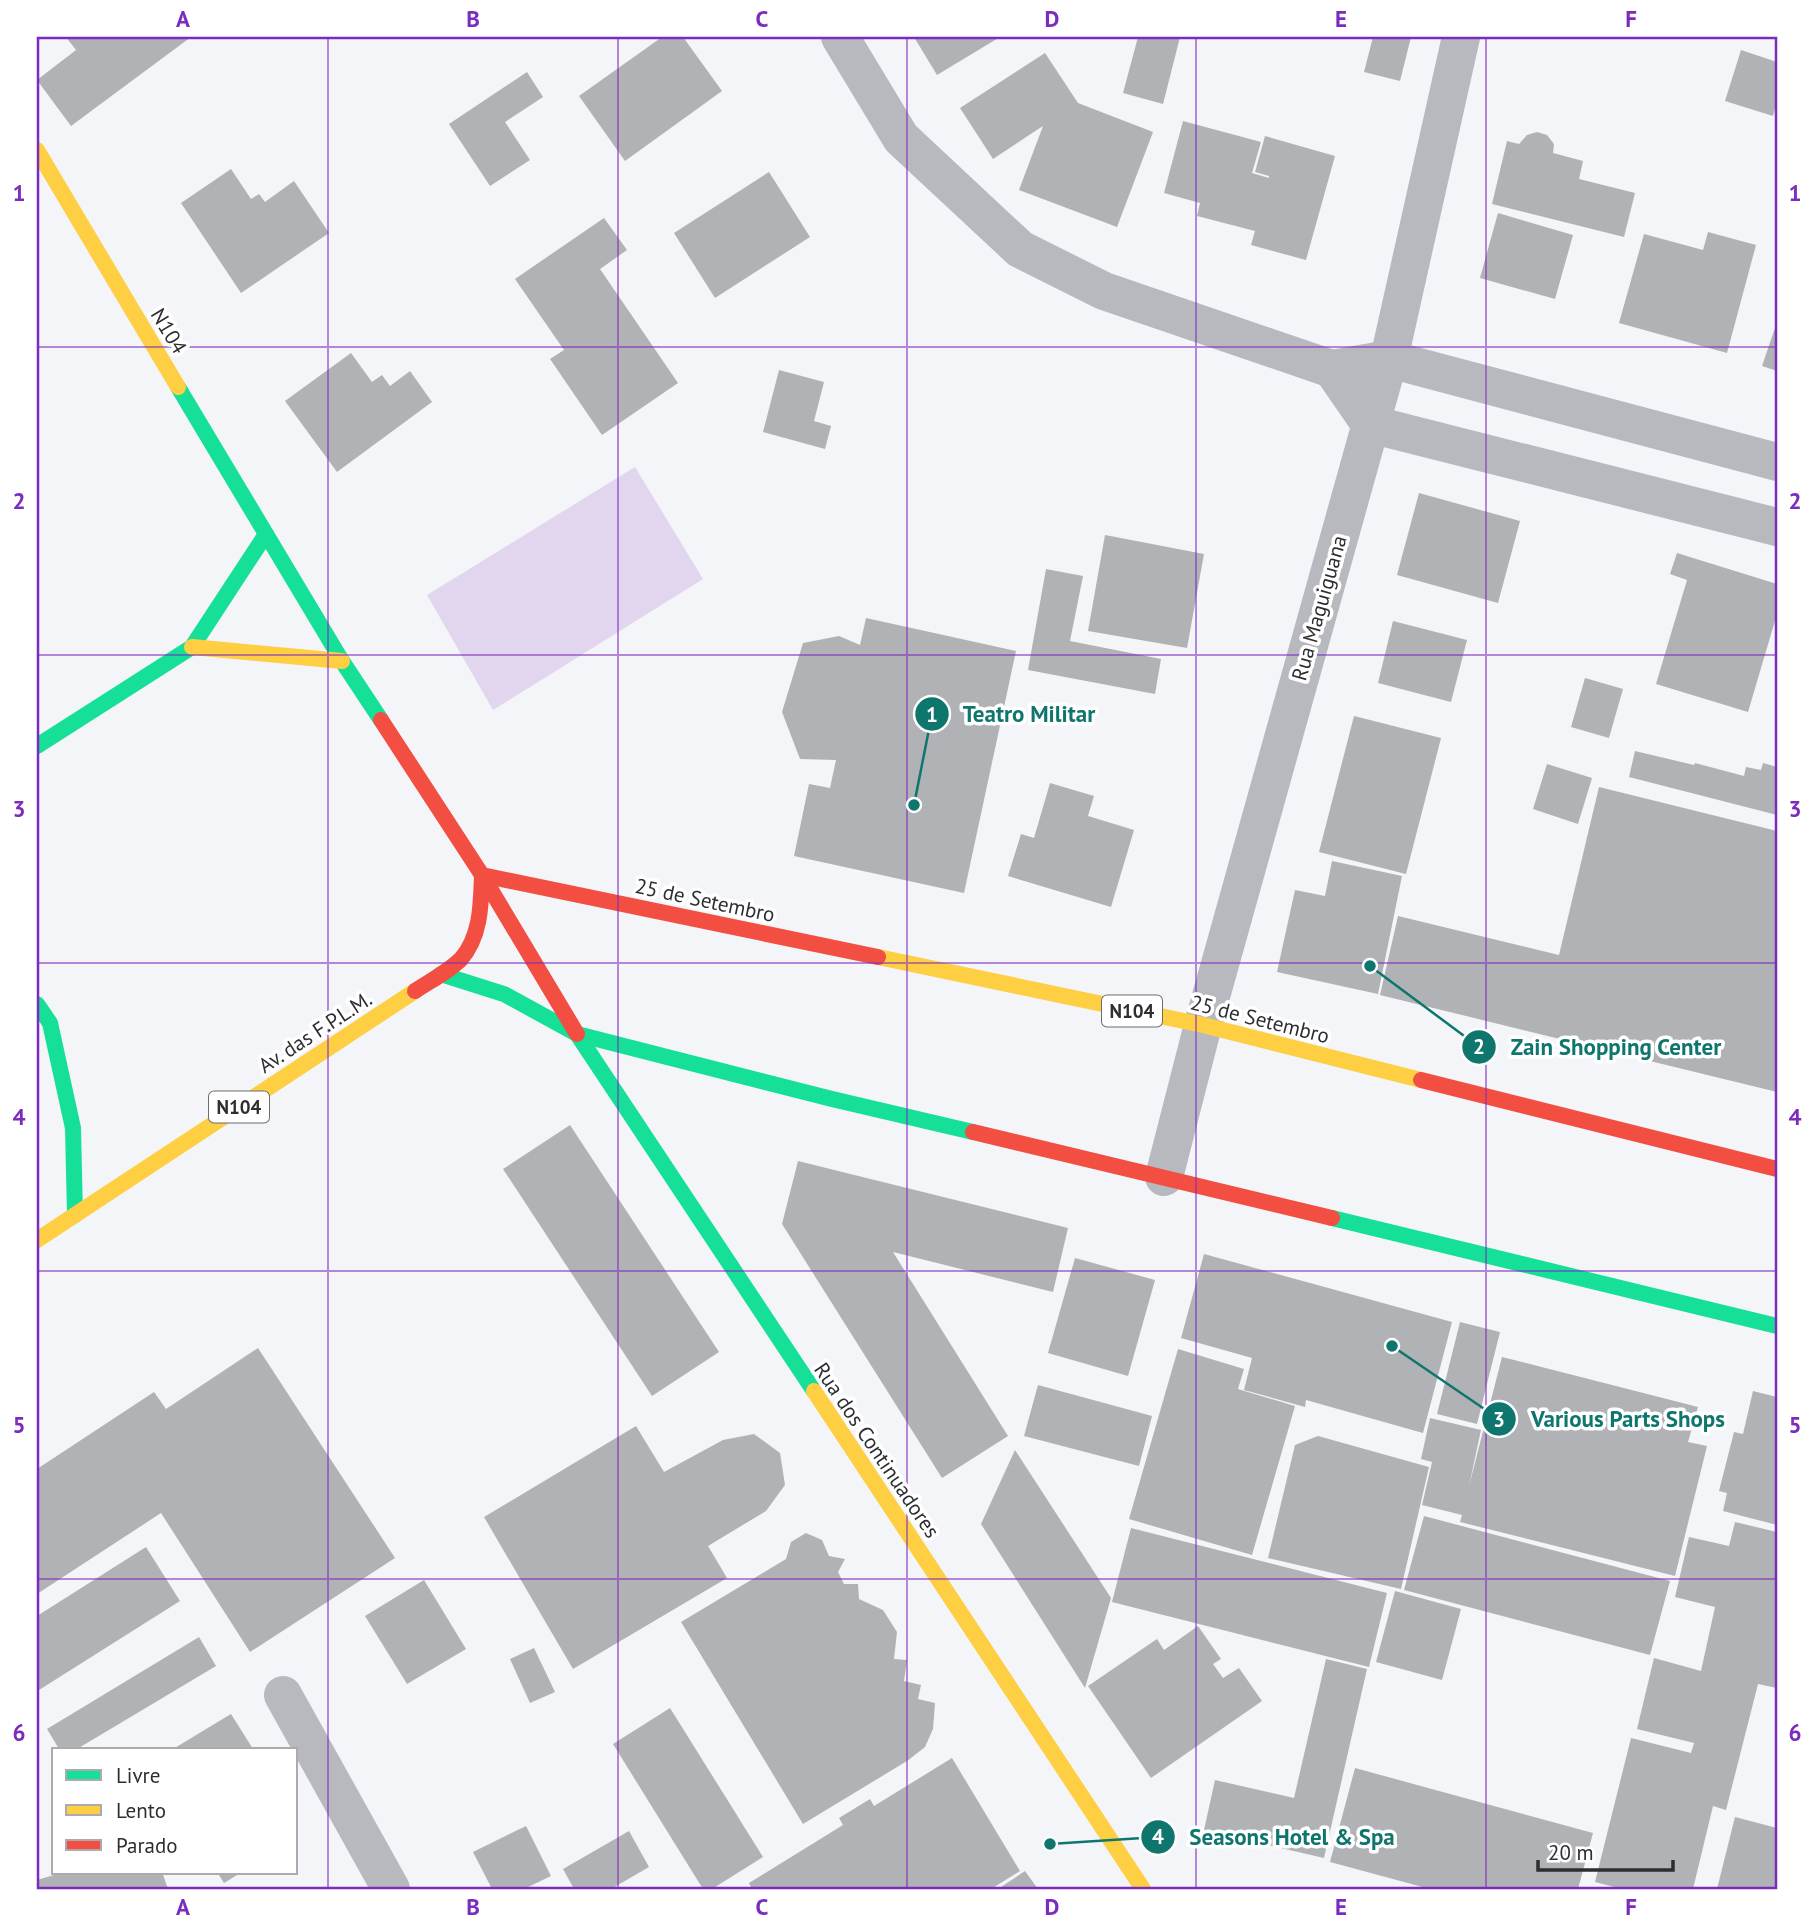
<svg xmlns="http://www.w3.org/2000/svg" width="1814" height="1926" viewBox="0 0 1814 1926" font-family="'PT Sans',sans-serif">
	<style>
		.green { fill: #e2d6ef }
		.building { fill: #b0b2b5 }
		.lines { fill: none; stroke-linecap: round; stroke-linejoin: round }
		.street { stroke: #b8b8bf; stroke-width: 38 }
		.fast { stroke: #16e098; stroke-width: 16 }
		.slow { stroke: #ffcf43; stroke-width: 16 }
		.jam { stroke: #f24e42; stroke-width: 16 }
		.grid { fill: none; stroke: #7b2cbf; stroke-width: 2; stroke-opacity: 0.55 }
		.labels { text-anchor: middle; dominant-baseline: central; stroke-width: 7; stroke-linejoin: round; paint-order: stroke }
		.shield { fill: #fff; stroke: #6c6d70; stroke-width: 2 }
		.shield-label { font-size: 19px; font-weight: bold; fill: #2d2e32 }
		.street-label { font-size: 21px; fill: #2d2e32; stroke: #fff }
		.leader { fill: none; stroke: #0f766e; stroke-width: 2.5 }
		.callout-dot { fill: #0f766e; stroke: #fff; stroke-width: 2.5 }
		.mark-label { font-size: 21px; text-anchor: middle; font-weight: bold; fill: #fff }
		.callout-label { font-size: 23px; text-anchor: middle; font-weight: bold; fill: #0f766e; stroke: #fff; stroke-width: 7; stroke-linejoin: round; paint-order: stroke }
		.neatline { fill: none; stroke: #7b2cbf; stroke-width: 2.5 }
		.grid-label { font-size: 23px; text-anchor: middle; font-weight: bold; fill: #7b2cbf }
	</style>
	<rect width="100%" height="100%" fill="#f3f5f9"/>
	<path class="green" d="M635,467L703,579L493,710L427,595Z"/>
	<g class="building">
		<path d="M66,37H191L71,126L37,80L76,50Z"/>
		<path d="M662,37H683L722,91L625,161L579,96Z"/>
		<path d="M914,37H1000L937,75Z"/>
		<path d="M1138,37H1180L1163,104L1123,93Z"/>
		<path d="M1373,37H1411L1400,81L1364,72Z"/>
		<path d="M1741,50L1777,62V101L1773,116L1725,101Z"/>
		<path d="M1045,53L1078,103L1153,132L1117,227L1019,190L1043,126L993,159L960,108Z"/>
		<path d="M527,72L543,97L505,122L530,160L490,186L449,124Z"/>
		<path d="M1183,121L1261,142L1252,173L1269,178V176L1255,172L1265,136L1335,156L1306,260L1251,245L1255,231L1197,216L1200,203L1164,193Z"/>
		<path d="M1537,132L1547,135L1554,144L1553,153L1583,161L1579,179L1635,193L1624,237L1492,204L1507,141L1519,144L1527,135Z"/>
		<path d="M231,169L251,199L259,194L265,202L294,181L329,233L241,293L181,203Z"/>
		<path d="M769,172L810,237L715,298L674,233Z"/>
		<path d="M1498,213L1573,235L1555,299L1480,278Z"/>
		<path d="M604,218L627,250L600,269L678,383L602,435L550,359L564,350L515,279Z"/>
		<path d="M1708,232L1756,245L1727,353L1619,323L1644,234L1703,250Z"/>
		<path d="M1777,322V371L1762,366Z"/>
		<path d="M351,353L372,382L382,375L390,386L410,371L432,402L337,472L285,401Z"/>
		<path d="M779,370L824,382L814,421L831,426L825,449L763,432Z"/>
		<path d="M1419,493L1520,521L1498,603L1397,575Z"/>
		<path d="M1105,535L1204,554L1187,648L1088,631Z"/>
		<path d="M1677,553L1777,584V614L1748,712L1656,684L1687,580L1670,574Z"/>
		<path d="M1046,569L1083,576L1070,641L1161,659L1155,694L1028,670Z"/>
		<path d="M866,618L1016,651L964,893L794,856L809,784L830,788L836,760L800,759L782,712L803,643L839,636L860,645Z"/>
		<path d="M1393,621L1467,640L1451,702L1378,683Z"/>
		<path d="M1585,678L1623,689L1609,738L1571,727Z"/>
		<path d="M1354,716L1441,738L1406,874L1319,852Z"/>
		<path d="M1635,751L1694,765L1695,763L1744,776L1746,767L1761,770L1763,763L1777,767V815L1629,777Z"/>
		<path d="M1547,764L1592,778L1578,824L1533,809Z"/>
		<path d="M1050,783L1094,796L1088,816L1134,830L1111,907L1008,876L1021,834L1034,838Z"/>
		<path d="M1599,787L1777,831V1092L1380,995L1398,916L1559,955Z"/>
		<path d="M1332,861L1402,876L1378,994L1277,972L1295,890L1325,896Z"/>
		<path d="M570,1125L719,1352L652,1396L503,1169Z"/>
		<path d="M798,1161L1068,1228L1053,1292L893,1252L1008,1436L942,1478L782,1224Z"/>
		<path d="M1204,1254L1452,1322L1423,1433L1306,1400L1305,1407L1244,1390L1252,1358L1181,1338Z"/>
		<path d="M1075,1258L1155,1280L1128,1376L1048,1353Z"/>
		<path d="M1460,1322L1500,1332L1477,1424L1437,1414Z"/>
		<path d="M258,1348L395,1558L250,1652L161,1513L37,1594V1469L154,1392L166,1409Z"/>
		<path d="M1178,1349L1244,1369L1238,1389L1295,1406L1252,1555L1129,1519Z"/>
		<path d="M1502,1357L1698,1407L1688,1442L1707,1446L1675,1576L1460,1522L1462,1515L1422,1505L1432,1462L1421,1459L1430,1418L1481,1430L1469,1486Z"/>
		<path d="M1038,1385L1152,1416L1139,1466L1024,1436Z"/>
		<path d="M1753,1391L1777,1397V1525L1723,1511L1727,1493L1719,1491L1734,1432L1743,1434Z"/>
		<path d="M636,1426L664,1472L723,1440L754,1434L780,1453L785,1485L766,1511L708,1546L727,1578L573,1669L484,1517Z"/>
		<path d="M1318,1436L1429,1467L1401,1589L1268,1558L1295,1445Z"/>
		<path d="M1015,1450L1111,1598L1085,1688L981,1524Z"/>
		<path d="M1424,1516L1670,1581L1650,1655L1404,1590Z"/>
		<path d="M1735,1522L1777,1532V1688L1758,1684L1726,1810L1713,1806L1693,1889H1622L1595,1882L1631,1738L1691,1753L1694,1743L1637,1729L1654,1658L1701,1671L1715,1607L1675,1597L1689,1537L1729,1546Z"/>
		<path d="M1131,1528L1387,1593L1369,1667L1112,1602Z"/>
		<path d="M806,1533L822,1540L829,1556L845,1559L838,1572L844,1584H858L859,1599L883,1610L897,1632L894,1659L907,1660L904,1681L921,1685L918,1699L935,1703L933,1729L925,1747L907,1761L803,1824L681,1622L786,1559L791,1542Z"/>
		<path d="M146,1547L180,1601L39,1690L37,1685V1616Z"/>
		<path d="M424,1580L466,1649L407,1684L365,1616Z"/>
		<path d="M1395,1591L1461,1609L1442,1680L1376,1662Z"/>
		<path d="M1198,1626L1221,1659L1213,1664L1223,1678L1239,1668L1262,1701L1151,1778L1088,1686L1157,1639L1164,1650Z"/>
		<path d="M199,1637L216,1666L77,1749H59L47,1729Z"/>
		<path d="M534,1648L555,1692L530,1703L510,1659Z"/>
		<path d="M1326,1659L1367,1669L1324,1858L1204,1830L1215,1780L1294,1798Z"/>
		<path d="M670,1708L763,1857L712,1889H703L613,1744Z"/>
		<path d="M231,1714L253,1749H173Z"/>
		<path d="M952,1758L1020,1871L991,1889H752L749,1883L843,1825L839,1818L870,1799L874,1806Z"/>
		<path d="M1355,1768L1593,1833L1578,1889H1430L1330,1862Z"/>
		<path d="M1735,1817L1777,1828V1889H1717Z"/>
		<path d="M526,1826L551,1876L524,1889H492L473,1852Z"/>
		<path d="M629,1831L649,1867L611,1889H574L563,1869Z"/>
		<path d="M1025,1871L1038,1889H998Z"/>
		<path d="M64,1872H162L168,1889H37V1880Z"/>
		<path d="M217,1872H242L224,1883Z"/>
	</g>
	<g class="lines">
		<g class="street">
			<path d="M840,37L901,138L1020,249L1104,291L1332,369L1389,359L1777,462"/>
			<path d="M1332,369L1370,424L1777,527"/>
			<path d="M1164,1177L1203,1025L1389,359L1461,37"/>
			<path d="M283,1695L391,1889"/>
		</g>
		<g class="fast">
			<path d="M178,387L266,534"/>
			<path d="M37,746L192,647L266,534L342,661L381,720"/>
			<path d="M441,974L504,994L577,1034L832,1099L973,1132"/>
			<path d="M37,1004L50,1023L73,1128L75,1215"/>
			<path d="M577,1034L814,1391"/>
			<path d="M1332,1218L1777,1326"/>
		</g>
		<g class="slow">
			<path d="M37,150L178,387"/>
			<path d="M192,647L342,661"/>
			<path d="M878,957L1203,1025L1421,1080"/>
			<path d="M37,1240L415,991"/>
			<path d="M814,1391L1143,1889"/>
		</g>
		<g class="jam">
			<path d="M381,720L482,875L577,1034"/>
			<path d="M482,875L878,957"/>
			<path d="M415,991C430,981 448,972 461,959C481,936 481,904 482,875"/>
			<path d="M1421,1080L1777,1169"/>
			<path d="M973,1132L1332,1218"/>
		</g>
	</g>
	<path class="grid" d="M328,37V1889M618,37V1889M907,37V1889M1196,37V1889M1486,37V1889M37,347H1777M37,655H1777M37,963H1777M37,1271H1777M37,1579H1777"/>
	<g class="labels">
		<g class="shield">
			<rect x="1102" y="995.5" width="60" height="31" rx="5"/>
			<rect x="209" y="1091.5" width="60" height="31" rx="5"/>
		</g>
		<g class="shield-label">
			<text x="1132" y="1011">N104</text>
			<text x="239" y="1107">N104</text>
		</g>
		<g class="street-label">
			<text transform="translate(169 331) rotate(59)">N104</text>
			<text transform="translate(1319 608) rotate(-74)">Rua Maguiguana</text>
			<text transform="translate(705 900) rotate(12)">25 de Setembro</text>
			<text transform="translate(1260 1019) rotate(14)">25 de Setembro</text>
			<text transform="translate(315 1032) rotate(-33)">Av. das F.P.L.M.</text>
			<text transform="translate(877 1450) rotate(56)">Rua dos Continuadores</text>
		</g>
	</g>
	<path class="leader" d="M914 805L932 714M1370 966L1479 1047M1392 1346L1499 1419M1050 1844L1158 1837"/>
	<g class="callout-dot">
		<circle cx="914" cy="805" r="7"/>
		<circle cx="1370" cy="966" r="7"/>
		<circle cx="1392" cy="1346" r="7"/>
		<circle cx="1050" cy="1844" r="7"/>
		<circle cx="932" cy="714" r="18"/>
		<circle cx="1479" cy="1047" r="18"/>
		<circle cx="1499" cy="1419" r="18"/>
		<circle cx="1158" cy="1837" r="18"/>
	</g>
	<g class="mark-label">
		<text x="932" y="722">1</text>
		<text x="1479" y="1054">2</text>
		<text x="1499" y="1427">3</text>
		<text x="1158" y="1844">4</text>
	</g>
	<g class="callout-label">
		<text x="1029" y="722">Teatro Militar</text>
		<text x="1616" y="1055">Zain Shopping Center</text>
		<text x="1628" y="1427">Various Parts Shops</text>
		<text x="1292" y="1845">Seasons Hotel &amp; Spa</text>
	</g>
	<rect width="1814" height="1926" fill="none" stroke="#ffffff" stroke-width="77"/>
	<rect x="52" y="1748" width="245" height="126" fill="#ffffff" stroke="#ababad" stroke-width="2"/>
	<rect x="66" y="1770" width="35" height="10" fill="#16e098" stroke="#ababad" stroke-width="2"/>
	<text x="116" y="1783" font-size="21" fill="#2d2e32">Livre</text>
	<rect x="66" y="1805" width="35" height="10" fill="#ffcf43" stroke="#ababad" stroke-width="2"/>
	<text x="116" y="1818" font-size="21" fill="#2d2e32">Lento</text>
	<rect x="66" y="1840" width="35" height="10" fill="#f24e42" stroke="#ababad" stroke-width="2"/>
	<text x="116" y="1853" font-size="21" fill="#2d2e32">Parado</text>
	<path d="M1538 1860v10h135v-10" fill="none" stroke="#2d2e32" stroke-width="3.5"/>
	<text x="1548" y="1860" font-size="21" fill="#2d2e32" stroke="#ffffff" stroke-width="5" paint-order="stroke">20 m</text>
	<rect x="38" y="38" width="1738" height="1850" class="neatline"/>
	<g class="grid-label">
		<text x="183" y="27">A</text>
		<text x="473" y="27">B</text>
		<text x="762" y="27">C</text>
		<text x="1052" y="27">D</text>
		<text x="1341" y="27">E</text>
		<text x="1631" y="27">F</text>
		<text x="19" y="201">1</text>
		<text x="1795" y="201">1</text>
		<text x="19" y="509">2</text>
		<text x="1795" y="509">2</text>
		<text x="19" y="817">3</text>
		<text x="1795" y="817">3</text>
		<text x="19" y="1125">4</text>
		<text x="1795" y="1125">4</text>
		<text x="19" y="1433">5</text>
		<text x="1795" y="1433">5</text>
		<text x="19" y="1741">6</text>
		<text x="1795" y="1741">6</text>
		<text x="183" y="1915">A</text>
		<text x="473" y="1915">B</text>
		<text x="762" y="1915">C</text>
		<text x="1052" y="1915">D</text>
		<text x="1341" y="1915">E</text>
		<text x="1631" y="1915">F</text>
	</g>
</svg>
